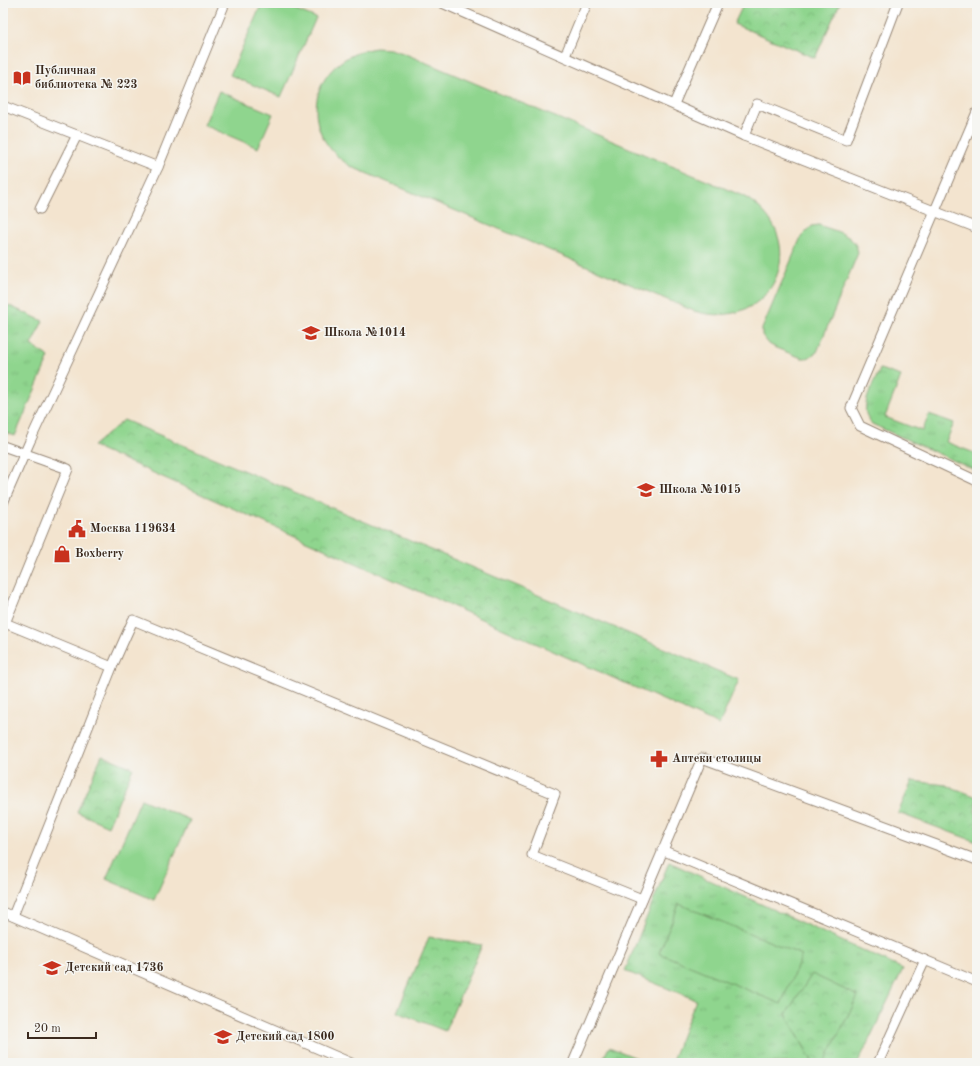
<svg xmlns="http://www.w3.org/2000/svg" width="980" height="1066" viewBox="0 0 980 1066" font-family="'Old Standard TT',serif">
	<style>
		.grass { fill: url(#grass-tufts); stroke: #658056 }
		.park { fill: url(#park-crowns); stroke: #658056 }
		.pitch { fill: #8fd58e; stroke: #658056 }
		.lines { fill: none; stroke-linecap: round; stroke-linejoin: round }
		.lane-casing { stroke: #978776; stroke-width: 11 }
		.lane { stroke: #fff; stroke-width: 9 }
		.labels { text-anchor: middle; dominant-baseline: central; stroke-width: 3; stroke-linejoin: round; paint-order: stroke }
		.poi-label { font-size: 12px; font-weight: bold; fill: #3b2a1e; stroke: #f6f6f2; text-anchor: start }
	</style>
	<defs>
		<pattern id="grass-tufts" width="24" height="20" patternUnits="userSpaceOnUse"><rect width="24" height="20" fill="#8fd58e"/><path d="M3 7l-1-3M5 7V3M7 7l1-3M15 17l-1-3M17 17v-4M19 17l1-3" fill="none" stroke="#7cb77a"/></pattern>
		<pattern id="park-crowns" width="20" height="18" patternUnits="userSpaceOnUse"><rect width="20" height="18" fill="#8fd58e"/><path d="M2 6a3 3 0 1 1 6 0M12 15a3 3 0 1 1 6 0" fill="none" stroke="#7cb77a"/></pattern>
	</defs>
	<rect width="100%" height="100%" fill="#f6f6f2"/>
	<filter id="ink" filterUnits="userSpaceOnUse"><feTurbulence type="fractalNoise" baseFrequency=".025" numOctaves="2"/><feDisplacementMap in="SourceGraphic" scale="8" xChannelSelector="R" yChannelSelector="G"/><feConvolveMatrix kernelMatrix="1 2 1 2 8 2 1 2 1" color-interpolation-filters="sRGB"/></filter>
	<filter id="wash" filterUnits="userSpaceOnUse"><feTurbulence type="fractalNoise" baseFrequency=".012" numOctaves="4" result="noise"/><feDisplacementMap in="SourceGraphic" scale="16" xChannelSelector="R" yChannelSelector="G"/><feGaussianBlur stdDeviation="0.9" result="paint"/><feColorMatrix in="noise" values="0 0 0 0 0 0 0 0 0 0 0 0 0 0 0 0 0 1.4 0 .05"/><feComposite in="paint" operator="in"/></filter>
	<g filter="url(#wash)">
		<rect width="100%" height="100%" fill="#f3e4cf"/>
		<g class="grass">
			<path d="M3,303L43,321L31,345L49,357L15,436L3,432Z"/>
			<path d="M880,369L901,376L885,417L922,431L929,414L954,423L946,442L977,454V471L872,424C856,409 874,385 880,369Z"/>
			<path d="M669,862L903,969L858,1063H824L857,996L786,1014L813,1063H671L696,1000L625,971Z"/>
			<path d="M609,1047L649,1063H601Z"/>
		</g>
		<g class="park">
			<path d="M744,3H840L815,58L734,24Z"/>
			<path d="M124,420L739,680L719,725L93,446Z"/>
			<path d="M102,755L133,768L108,826L77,812Z"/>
			<path d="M912,781L946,785L977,797L975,812L977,813V842L898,813Z"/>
			<path d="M429,937L482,945L445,1031L397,1012Z"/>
			<path d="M812,974L858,996L824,1063H813L786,1014Z"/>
		</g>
		<g class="pitch">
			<path d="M262,3H280L316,18L281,97L230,75Z"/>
			<path d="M376,48L390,49L403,53L743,196C816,237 774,335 694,311L354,168C294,135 308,58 376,48Z"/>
			<path d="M219,91L273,114L258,148L204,125Z"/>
			<path d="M819,225C834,231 856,234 858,253L817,352L808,358H802L776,348L769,344L762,335V329L801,237L812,226Z"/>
			<path d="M141,799L190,820L154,900L106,879Z"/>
			<path d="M679,904L802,955L781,1004L659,953Z"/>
		</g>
	</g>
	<g filter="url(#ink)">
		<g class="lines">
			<g class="lane-casing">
				<g id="lane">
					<path d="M442,3L744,136L977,228"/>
					<path d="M565,56L587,3"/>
					<path d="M674,104L718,3"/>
					<path d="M3,106L158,167"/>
					<path d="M977,112L851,408L860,426L977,481"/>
					<path d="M744,136L757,104L846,140L898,3"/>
					<path d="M40,209L77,135"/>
					<path d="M3,446L68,469L3,628"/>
					<path d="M3,503L30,441L158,167L225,3"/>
					<path d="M5,623L112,667L133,620L555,794L532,855L642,899"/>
					<path d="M662,850L977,982"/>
					<path d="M3,912L351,1063"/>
					<path d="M13,916L112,667"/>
					<path d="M573,1063L702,758L977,860"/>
					<path d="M878,1063L925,960"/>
				</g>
			</g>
			<use href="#lane" class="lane"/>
		</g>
	</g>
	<defs>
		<g id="library-bare" transform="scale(1.38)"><path d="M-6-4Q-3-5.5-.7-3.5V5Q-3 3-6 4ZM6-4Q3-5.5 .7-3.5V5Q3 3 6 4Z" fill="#c8321e" stroke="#f6f6f2" stroke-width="2.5" paint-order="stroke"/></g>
		<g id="school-bare" transform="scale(1.38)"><path d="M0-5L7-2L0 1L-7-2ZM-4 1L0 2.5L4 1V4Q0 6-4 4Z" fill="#c8321e" stroke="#f6f6f2" stroke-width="2.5" paint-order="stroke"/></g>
		<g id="civic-bare" transform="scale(1.38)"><path d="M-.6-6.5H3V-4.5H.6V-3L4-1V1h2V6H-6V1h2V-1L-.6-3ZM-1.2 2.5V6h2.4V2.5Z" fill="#c8321e" stroke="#f6f6f2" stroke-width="2.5" paint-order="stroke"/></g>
		<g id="shop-bare" transform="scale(1.38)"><path d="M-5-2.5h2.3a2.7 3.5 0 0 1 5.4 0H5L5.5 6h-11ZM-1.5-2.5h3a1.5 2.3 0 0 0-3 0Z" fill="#c8321e" stroke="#f6f6f2" stroke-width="2.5" paint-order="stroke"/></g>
		<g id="pharmacy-bare" transform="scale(1.38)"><path d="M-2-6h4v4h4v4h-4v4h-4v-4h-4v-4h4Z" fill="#c8321e" stroke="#f6f6f2" stroke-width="2.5" paint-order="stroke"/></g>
	</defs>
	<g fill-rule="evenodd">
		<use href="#library-bare" x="22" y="78"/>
		<use href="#school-bare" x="311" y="333"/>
		<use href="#school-bare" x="646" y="490"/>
		<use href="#civic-bare" x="77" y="529"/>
		<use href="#shop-bare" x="62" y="554"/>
		<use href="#pharmacy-bare" x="659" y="759"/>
		<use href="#school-bare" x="52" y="968"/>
		<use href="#school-bare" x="223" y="1037"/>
	</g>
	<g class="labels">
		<g class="poi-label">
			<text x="35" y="71">Публичная<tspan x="35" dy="14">библиотека № 223</tspan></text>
			<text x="324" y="333">Школа №1014</text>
			<text x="659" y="490">Школа №1015</text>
			<text x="90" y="529">Москва 119634</text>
			<text x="75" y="554">Boxberry</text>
			<text x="672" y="759">Аптеки столицы</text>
			<text x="65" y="968">Детский сад 1736</text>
			<text x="236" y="1037">Детский сад 1800</text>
		</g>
	</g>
	<rect width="980" height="1066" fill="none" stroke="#f6f6f2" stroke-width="16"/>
	<path d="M28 1032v6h68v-6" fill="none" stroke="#3b2a1e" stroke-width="2"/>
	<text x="34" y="1032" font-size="12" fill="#3b2a1e" stroke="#f6f6f2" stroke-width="3" paint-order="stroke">20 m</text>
</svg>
